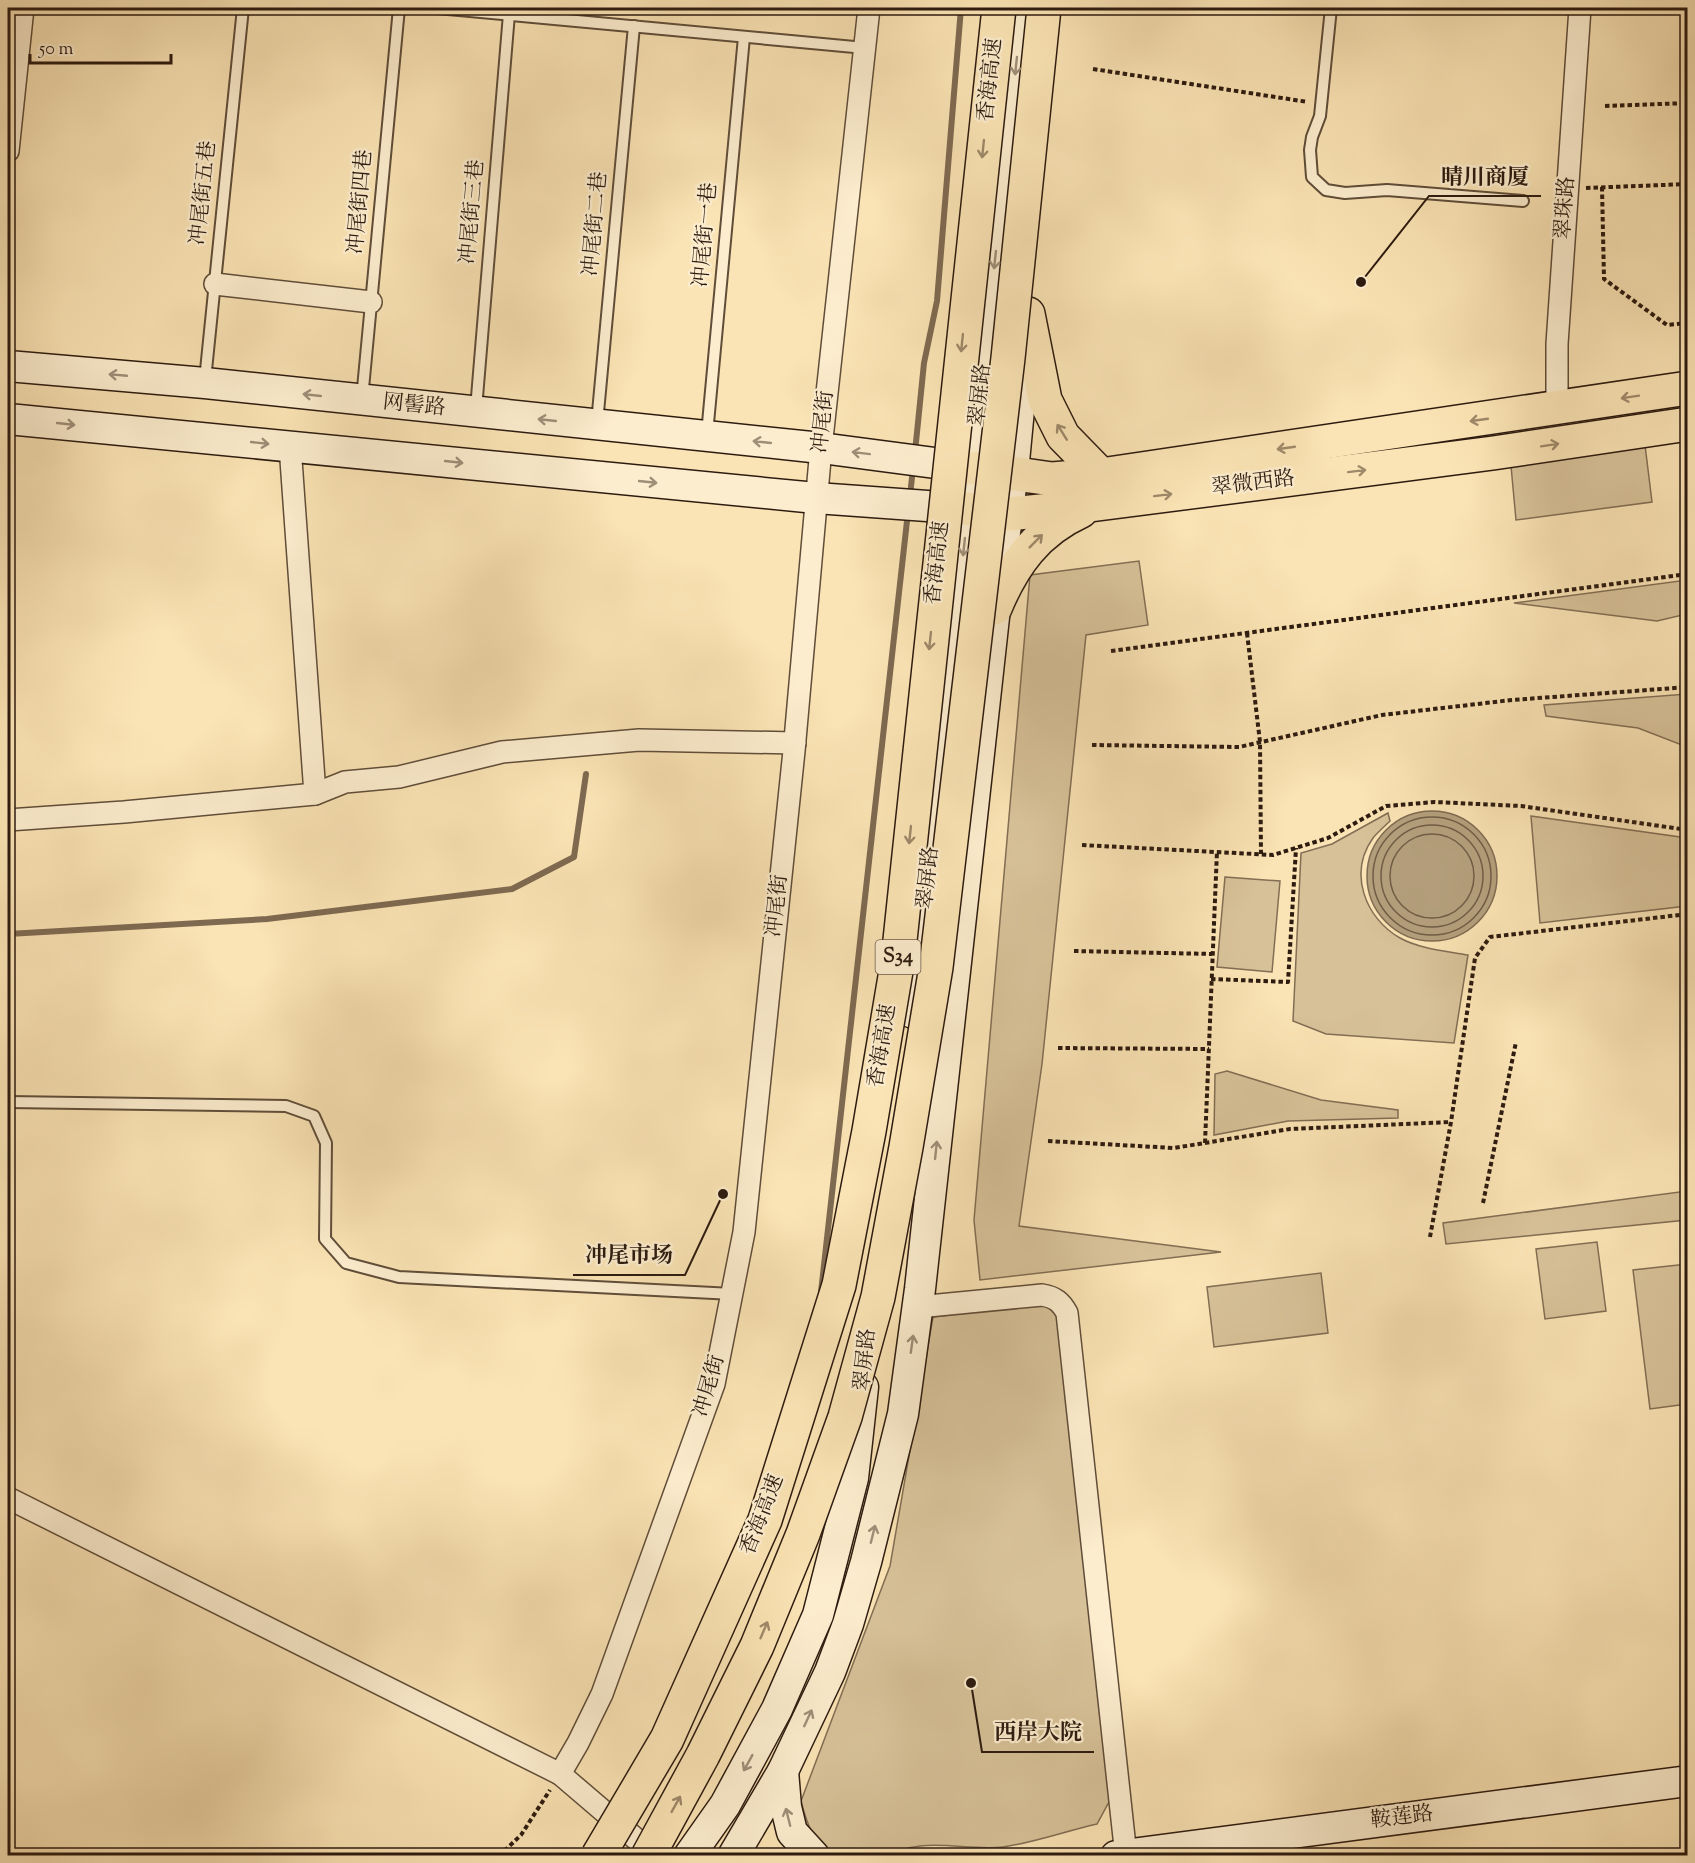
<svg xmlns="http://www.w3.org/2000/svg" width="1695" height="1863" viewBox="0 0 1695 1863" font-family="'Sorts Mill Goudy','Noto Serif SC',serif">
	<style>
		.green { fill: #d7c198; stroke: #826e54; stroke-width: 1.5 }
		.water { fill: #b49f7c; stroke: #7e6a51; stroke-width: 1.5 }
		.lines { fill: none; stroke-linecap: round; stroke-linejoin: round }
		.shore { stroke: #705d46; stroke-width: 1.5 }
		.stream { stroke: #7e6a51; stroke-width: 6 }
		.lane-casing { stroke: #604d39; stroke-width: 14 }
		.street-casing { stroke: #604d39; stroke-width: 24 }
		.secondary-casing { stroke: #2d1b10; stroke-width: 33 }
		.primary-casing { stroke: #2d1b10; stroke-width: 36 }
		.path { stroke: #2d1b10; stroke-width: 4; stroke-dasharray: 4.5 3; stroke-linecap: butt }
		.lane { stroke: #fcedce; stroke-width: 10 }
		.street { stroke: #fcedce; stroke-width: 21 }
		.secondary { stroke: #fcedce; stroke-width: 30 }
		.primary { stroke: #fae3b4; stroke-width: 33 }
		.highway-bridge-casing { stroke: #2d1b10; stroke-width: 36; stroke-linecap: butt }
		.highway-bridge { stroke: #fae3b4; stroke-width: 33 }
		.oneway { stroke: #9f8e78 }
		.oneway2 { stroke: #9e896a }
		.labels { text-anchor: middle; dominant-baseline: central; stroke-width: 4.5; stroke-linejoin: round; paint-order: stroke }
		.shield { fill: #fcedce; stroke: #6b5a49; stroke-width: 1.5 }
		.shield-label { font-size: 20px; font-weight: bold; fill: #2d1b10 }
		.street-label { font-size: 21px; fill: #2d1b10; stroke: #fcedce }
		.leader { fill: none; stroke: #2d1b10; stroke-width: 2 }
		.callout-dot { fill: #2d1b10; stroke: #fcedce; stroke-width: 2 }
		.callout-label { font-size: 22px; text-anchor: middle; font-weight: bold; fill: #2d1b10; stroke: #fcedce; stroke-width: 4.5; stroke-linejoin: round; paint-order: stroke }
	</style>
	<rect width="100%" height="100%" fill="#fae3b4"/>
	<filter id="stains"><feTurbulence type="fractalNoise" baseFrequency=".00333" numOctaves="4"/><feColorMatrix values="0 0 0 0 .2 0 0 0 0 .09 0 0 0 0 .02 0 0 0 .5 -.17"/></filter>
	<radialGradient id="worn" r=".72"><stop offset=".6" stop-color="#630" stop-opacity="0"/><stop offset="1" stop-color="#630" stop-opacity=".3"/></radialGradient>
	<g class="green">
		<path d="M1645,445L1652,502L1516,520L1511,466Z"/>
		<path d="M1139,561L1148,625L1086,635L1042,1064L1019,1226L1221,1252L980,1280L974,1220L1030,575Z"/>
		<path d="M1687,580V614L1657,621L1514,603Z"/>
		<path d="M1687,694V747L1638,728L1546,716L1544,705Z"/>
		<path d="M1388,813L1390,821C1385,826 1378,832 1373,838C1348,873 1365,918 1400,938C1420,949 1446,951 1468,955L1454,1043L1326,1034L1293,1021L1301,853L1332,844Z"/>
		<path d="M1531,816L1687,838V906L1540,923Z"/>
		<path d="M1225,877L1280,881L1272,972L1217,967Z"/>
		<path d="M1227,1071L1321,1100L1398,1110V1118L1288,1121L1214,1135L1215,1074Z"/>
		<path d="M1687,1191V1220L1446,1244L1443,1223Z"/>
		<path d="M1597,1242L1606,1311L1545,1319L1536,1249Z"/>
		<path d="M1687,1264V1404L1650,1409L1633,1270Z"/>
		<path d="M1321,1273L1328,1333L1214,1347L1207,1287Z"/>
		<path d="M1055,1302L1110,1800L1097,1824C1066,1831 1033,1843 1003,1847C976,1850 947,1843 920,1846C900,1849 855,1860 838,1854C813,1846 807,1824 801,1801L890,1566L933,1317Z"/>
	</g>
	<circle class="water" cx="1432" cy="876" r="65"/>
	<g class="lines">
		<g class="shore">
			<circle cx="1432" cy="876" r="59"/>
			<circle cx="1432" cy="876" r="51"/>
			<circle cx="1432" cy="876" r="42"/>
		</g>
		<g class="stream">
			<path d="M915,452L924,363L937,301L961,8"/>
			<path d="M910,496L913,468"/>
			<path d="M8,934L267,919L512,889L574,857L586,774"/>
			<path d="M821,1292L908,512"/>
		</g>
		<g class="lane-casing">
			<g id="lane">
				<path d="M437,8L865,48"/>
				<path d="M1331,8L1320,116L1312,137L1310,150L1312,177L1326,190L1345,193L1387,190L1523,201"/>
				<path d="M205,380L243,8"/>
				<path d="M362,399L399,8"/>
				<path d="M476,409L509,14"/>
				<path d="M597,423L634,26"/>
				<path d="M707,434L744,37"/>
				<path d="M8,1102L286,1106L314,1116L326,1143L325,1239L346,1263L399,1277L733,1294"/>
			</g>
		</g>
		<g class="street-casing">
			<g id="street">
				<path d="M8,151L23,8"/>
				<path d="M215,284L371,302"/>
				<path d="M1557,408V344L1580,8"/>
				<path d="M290,446L315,794"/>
				<path d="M8,820L124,812L315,794L345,782L399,777L502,752L639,740L795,743"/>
				<path d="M918,1307L1042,1295C1055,1297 1061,1302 1067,1313L1126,1856"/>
				<path d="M8,1498L560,1774L656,1856"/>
				<path d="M560,1774L578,1743L602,1694L714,1384L744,1232L794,751L821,448L869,8"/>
			</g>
		</g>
		<g class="secondary-casing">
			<g id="secondary">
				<path d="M8,366L205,383L821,448L973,468"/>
				<path d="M8,419L816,498L969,509"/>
				<path d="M913,1013L919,966L1022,8"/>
				<path d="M783,1771L786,1807L792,1832L814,1856"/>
				<path d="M689,1856L725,1805L777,1709L818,1615L853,1478L863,1387"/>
				<path d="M733,1856L783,1771L830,1672L848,1624L866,1562L903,1414L920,1289L995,608L1013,472L1024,357"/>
				<path d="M1116,1856L1688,1781"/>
			</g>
		</g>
		<g class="primary-casing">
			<g id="primary">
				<path d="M1028,314L1045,400L1063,436L1101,475"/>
				<path d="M973,468L1052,479L1101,475L1688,388"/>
				<path d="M969,509L1008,514L1051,510L1493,453L1688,424"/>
				<path d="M995,608C1013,564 1037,531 1081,511"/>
			</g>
		</g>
		<g class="path">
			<path d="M1093,69L1308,102"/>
			<path d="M1605,106L1688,103"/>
			<path d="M1602,187L1604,279L1667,325L1688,323"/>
			<path d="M1586,188L1688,184"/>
			<path d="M1247,633L1260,742L1261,854"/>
			<path d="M1111,651L1688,574"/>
			<path d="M1092,745L1239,747L1382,715L1512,700L1688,687"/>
			<path d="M1082,845L1273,855L1328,838L1386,806L1435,802L1521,806L1688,830"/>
			<path d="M1074,951L1212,954"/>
			<path d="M1211,979L1288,982L1296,848"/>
			<path d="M1058,1048L1209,1049"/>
			<path d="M1048,1141L1174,1148L1290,1129L1451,1122"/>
			<path d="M1205,1143L1217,851"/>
			<path d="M1483,1203L1516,1042"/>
			<path d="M1430,1237L1451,1122L1475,958L1490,937L1688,914"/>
			<path d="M499,1856L521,1835L550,1790"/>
		</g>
		<use href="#lane" class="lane"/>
		<use href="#street" class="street"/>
		<use href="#secondary" class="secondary"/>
		<use href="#primary" class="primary"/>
		<g class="highway-bridge-casing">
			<g id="highway-bridge">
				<path d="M598,1856L667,1739L765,1520L839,1285L869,1131L898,959L999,8"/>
				<path d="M648,1856L703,1755L757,1646L803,1534L845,1417L878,1297L906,1147L936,967L1008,358L1044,8"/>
			</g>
		</g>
		<use href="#highway-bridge" class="highway-bridge"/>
	</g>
	<defs><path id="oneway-shaft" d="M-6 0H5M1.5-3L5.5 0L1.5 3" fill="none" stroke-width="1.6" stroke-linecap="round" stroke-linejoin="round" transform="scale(1.5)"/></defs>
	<g class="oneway">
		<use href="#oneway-shaft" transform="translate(1016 66) rotate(96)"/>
		<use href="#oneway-shaft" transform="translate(995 260) rotate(96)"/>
		<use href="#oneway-shaft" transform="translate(118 375) rotate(-175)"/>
		<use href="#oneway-shaft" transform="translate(312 395) rotate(-174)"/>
		<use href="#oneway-shaft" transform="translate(547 420) rotate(-174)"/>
		<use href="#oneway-shaft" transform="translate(66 424) rotate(6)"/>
		<use href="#oneway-shaft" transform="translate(762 442) rotate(-174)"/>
		<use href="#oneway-shaft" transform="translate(260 443) rotate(6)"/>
		<use href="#oneway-shaft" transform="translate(861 453) rotate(-173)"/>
		<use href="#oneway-shaft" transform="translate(454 462) rotate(6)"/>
		<use href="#oneway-shaft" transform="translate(648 482) rotate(6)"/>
		<use href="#oneway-shaft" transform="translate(964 547) rotate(96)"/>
		<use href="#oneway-shaft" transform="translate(936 1150) rotate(-84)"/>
		<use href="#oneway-shaft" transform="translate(912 1344) rotate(-82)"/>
		<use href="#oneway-shaft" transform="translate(873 1534) rotate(-76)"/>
		<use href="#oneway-shaft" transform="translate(808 1718) rotate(-65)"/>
		<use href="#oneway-shaft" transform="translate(748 1763) rotate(119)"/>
		<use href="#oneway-shaft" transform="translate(788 1817) rotate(-104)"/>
	</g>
	<g class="oneway2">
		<use href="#oneway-shaft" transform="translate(983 149) rotate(96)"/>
		<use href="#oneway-shaft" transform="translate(962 343) rotate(96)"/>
		<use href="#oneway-shaft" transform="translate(1630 397) rotate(171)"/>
		<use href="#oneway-shaft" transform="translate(1479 420) rotate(172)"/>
		<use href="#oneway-shaft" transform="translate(1062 432) rotate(-122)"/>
		<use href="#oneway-shaft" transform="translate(1550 445) rotate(-9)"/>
		<use href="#oneway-shaft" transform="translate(1286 448) rotate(172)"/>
		<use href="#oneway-shaft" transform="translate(1357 471) rotate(-7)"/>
		<use href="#oneway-shaft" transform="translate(1163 495) rotate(-7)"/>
		<use href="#oneway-shaft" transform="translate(1036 541) rotate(-45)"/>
		<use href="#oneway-shaft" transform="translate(930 641) rotate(96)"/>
		<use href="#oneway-shaft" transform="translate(910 835) rotate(96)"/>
		<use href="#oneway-shaft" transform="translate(764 1630) rotate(-67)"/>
		<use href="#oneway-shaft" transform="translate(676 1804) rotate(-61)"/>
	</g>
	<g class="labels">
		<rect class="shield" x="875.5" y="940" width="45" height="34" rx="4.5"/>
		<g class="shield-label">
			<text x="898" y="957">S34</text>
		</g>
		<g class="street-label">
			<text transform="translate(991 80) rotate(-84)">香海高速</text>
			<text transform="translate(204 193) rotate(-84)">冲尾街五巷</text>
			<text transform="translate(361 202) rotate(-85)">冲尾街四巷</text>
			<text transform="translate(1566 208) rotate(-86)">翠珠路</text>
			<text transform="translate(473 212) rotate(-85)">冲尾街三巷</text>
			<text transform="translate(596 224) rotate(-85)">冲尾街二巷</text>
			<text transform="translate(706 235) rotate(-85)">冲尾街一巷</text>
			<text transform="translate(981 395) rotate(-84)">翠屏路</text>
			<text transform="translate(414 406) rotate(6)">网髻路</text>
			<text transform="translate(824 422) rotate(-84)">冲尾街</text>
			<text transform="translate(1253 484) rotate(-7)">翠微西路</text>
			<text transform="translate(938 563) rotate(-84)">香海高速</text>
			<text transform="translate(929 878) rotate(-84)">翠屏路</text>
			<text transform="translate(778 906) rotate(-84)">冲尾街</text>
			<text transform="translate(883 1046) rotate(-81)">香海高速</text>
			<text transform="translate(866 1360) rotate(-84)">翠屏路</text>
			<text transform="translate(710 1386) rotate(-74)">冲尾街</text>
			<text transform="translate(763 1515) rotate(-69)">香海高速</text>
			<text transform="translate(1402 1818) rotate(-7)">鞍莲路</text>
		</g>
	</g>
	<path class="leader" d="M1361 282L1429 196H1541M723 1194L685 1275H573M971 1683L982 1752H1094"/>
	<g class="callout-dot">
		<circle cx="1361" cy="282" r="6"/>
		<circle cx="723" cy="1194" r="6"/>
		<circle cx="971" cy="1683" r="6"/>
	</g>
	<g class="callout-label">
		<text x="1485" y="184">晴川商厦</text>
		<text x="629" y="1262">冲尾市场</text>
		<text x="1038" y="1739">西岸大院</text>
	</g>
	<rect width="1695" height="1863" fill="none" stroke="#fae3b4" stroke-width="30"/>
	<rect x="9" y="9" width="1677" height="1845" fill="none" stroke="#2d1b10" stroke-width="3"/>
	<rect x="15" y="15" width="1665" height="1833" fill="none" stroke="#2d1b10" stroke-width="1.5"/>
	<path d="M30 54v9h141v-9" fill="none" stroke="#2d1b10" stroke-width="3"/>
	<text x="39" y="54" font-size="18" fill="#2d1b10" stroke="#fcedce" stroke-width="4.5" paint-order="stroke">50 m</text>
	<rect width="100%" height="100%" filter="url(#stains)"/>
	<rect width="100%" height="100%" fill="url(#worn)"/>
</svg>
